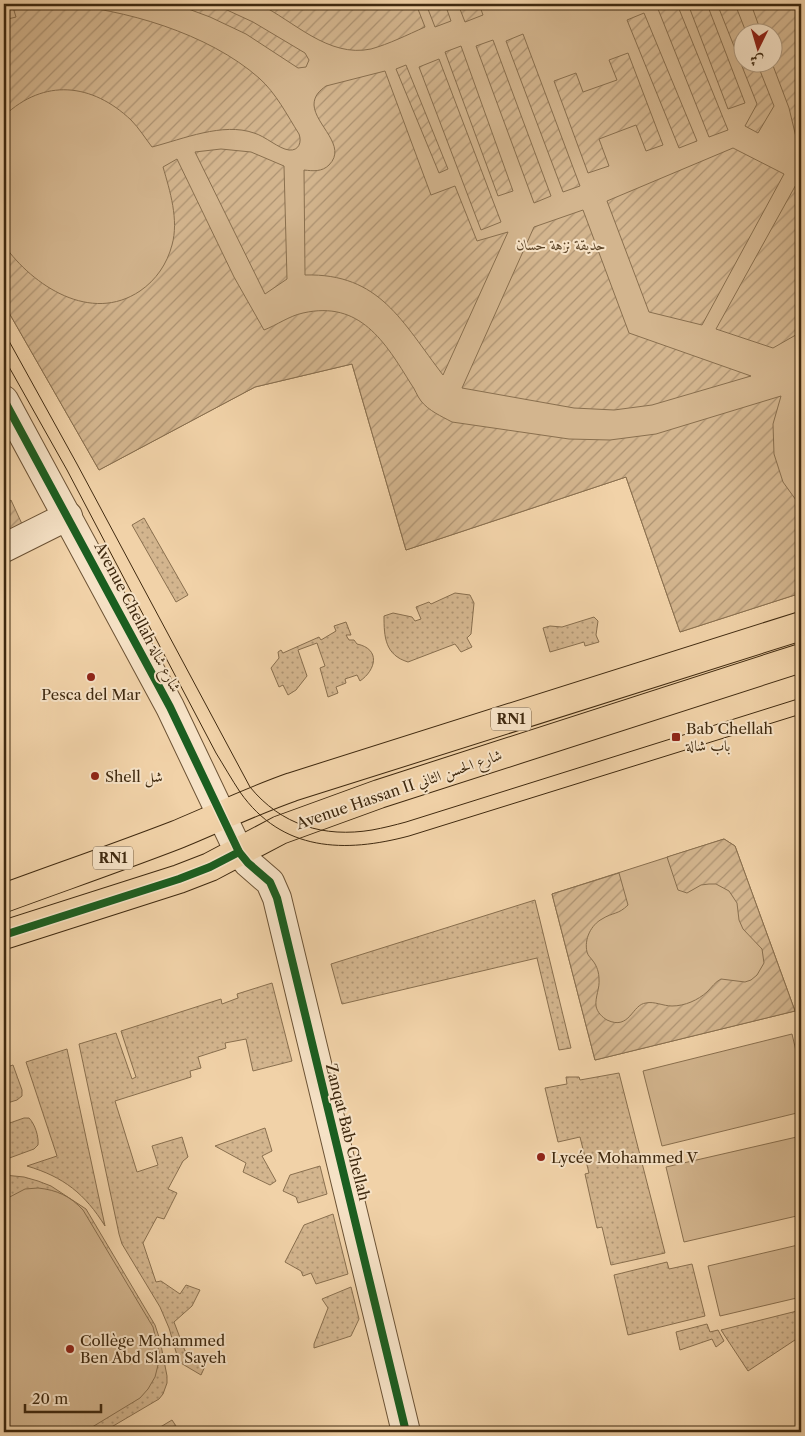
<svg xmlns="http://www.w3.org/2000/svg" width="805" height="1436" viewBox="0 0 805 1436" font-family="'Libre Caslon Text',Amiri,serif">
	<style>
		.grass { fill: url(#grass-dots); stroke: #896f4e }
		.park { fill: #d3b58e; stroke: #896f4e; fill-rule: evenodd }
		.garden { fill: url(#garden-furrows); stroke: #896f4e }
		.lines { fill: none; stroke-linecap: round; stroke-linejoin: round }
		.minor-casing { stroke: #6c5335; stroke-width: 30 }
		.primary-casing { stroke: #3f290f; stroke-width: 30 }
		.minor { stroke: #f6e2c6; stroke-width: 28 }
		.primary { stroke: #f1d2a8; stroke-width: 28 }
		.tram { stroke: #3f290f; stroke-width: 1 }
		.cycleway-casing { stroke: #f6e2c6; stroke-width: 11 }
		.cycleway { stroke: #1b5e20; stroke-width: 8 }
		.poi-dot { fill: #8f2418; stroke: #f6e2c6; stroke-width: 2 }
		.labels { text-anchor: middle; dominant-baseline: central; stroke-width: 4; stroke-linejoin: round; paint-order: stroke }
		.shield { fill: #f6e2c6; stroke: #766046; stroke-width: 1 }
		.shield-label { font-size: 14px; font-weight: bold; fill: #3f290f }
		.park-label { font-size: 15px; font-style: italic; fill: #5d4528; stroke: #f6e2c6 }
		.street-label { font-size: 15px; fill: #3f290f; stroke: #f6e2c6 }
		.poi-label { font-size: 15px; fill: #3f290f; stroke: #f6e2c6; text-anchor: start }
	</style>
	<defs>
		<pattern id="grass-dots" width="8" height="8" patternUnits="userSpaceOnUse" patternTransform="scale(1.25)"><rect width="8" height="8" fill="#d3b58e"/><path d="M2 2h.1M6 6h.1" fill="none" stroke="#ad9372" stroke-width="1.8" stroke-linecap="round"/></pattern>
		<pattern id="garden-furrows" width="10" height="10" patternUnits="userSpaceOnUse" patternTransform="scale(1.25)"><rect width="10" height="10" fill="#d3b58e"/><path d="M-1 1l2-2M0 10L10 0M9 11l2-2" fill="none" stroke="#ad9372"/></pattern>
	</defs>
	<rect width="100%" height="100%" fill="#f1d2a8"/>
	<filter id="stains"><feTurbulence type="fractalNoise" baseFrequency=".004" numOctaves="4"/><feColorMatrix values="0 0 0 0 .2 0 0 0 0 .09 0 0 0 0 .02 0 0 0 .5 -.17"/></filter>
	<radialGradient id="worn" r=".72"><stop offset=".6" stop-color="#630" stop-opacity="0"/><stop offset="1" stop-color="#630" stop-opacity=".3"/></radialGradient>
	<g class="grass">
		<path d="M144,518L188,595L176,602L132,525Z"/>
		<path d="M455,593L470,595L474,603L471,634L467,638L472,647L461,652L455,644L408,662C385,655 384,637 384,616L393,613L412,617L415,621L421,619L416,607L429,602L431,604Z"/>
		<path d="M594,617L598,621L596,635L599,642L585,646L584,642L550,652L543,628L550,626L562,627Z"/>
		<path d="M346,622L351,635H346L349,640H354L357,644C381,649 376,670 360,681L357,675L345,679L346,683L336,687L338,693L328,697L320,668L325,666L317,643L298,650L307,676L296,690L288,695L283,685L279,687L271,668L279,658L278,652L281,650L283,653L319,637L321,640L336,631L334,626Z"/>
		<path d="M535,900L571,1048L559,1050L537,958L342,1004L331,964Z"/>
		<path d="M272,983L292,1061L253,1071L246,1039L225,1043L226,1048L198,1057L201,1068L190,1071L191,1077L115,1101L137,1172L158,1165L152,1146L182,1137L188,1157L183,1161L168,1189L177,1193L164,1219L157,1217L143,1243L156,1282L161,1281L180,1294L186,1285L200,1290L192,1306L174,1322L185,1351L192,1353L207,1362L201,1375L179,1362L169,1328L160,1307L122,1244L119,1234L79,1044L116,1033L132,1079L136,1077L121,1031L221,999L222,1004L238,998L237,994Z"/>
		<path d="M67,1049L105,1226C85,1194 64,1177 27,1166L57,1156L26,1062Z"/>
		<path d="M13,1065L22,1090V1096L17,1100L4,1104V1068Z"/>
		<path d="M619,1073L665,1253L611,1265L602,1227L597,1228L585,1174L589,1173L580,1137L558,1142L545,1088L567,1084L566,1077H579L580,1080Z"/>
		<path d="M24,1118H29C35,1124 39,1137 38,1145L34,1149L4,1160V1125Z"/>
		<path d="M265,1128L272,1151L262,1156L276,1181L270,1185L243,1172L246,1163L215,1146Z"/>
		<path d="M320,1166L327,1194L298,1203L296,1197L283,1191L290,1175Z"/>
		<path d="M4,1175L24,1177L38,1181L51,1186L86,1209L155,1325L160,1340L167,1376V1383L163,1394L159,1399L103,1432H61L4,1219Z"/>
		<path d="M333,1214L348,1274L316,1284L311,1273L303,1276L301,1271L285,1262L304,1225Z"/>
		<path d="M667,1262L669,1269L692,1264L705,1316L628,1335L614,1275Z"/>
		<path d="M351,1287L359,1319L351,1336L314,1348V1344L328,1308L322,1299Z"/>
		<path d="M801,1310V1336L748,1371L721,1330Z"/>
		<path d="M707,1324L710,1332L718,1330L724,1341L716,1347L712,1339L680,1350L676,1332Z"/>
	</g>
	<g class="park">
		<path d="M4,4H801V593L680,632L626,477L406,550L352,364L255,387L99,470L4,304ZM742,32H772V62H742Z"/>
		<path d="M724,839L735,846L795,1011L595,1060L552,894Z"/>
		<path d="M792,1034L801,1072V1112L662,1146L643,1071Z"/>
		<path d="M801,1136V1215L684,1242L666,1167Z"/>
		<path d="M38,1188C57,1190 70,1196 83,1210L153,1327L159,1352L158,1365L155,1377L148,1389L140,1398L84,1432H4V1200L25,1189Z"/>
		<path d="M798,1245L801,1261V1297L720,1316L708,1266Z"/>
	</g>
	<g class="garden">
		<path d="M12,4C27,4 42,3 58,4C124,9 208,33 259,78C276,93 287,115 299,134C302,142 299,151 289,150C279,149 265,136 254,133C223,122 183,139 152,147C145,138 139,128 131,120C92,83 44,78 4,116V20L16,17Z"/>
		<path d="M175,4H214L253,22L305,53L309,60L306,67L298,68L246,34L210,17Z"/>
		<path d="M259,4H416L425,27C407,35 389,44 371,49C328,58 294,21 259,4Z"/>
		<path d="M426,4H445L451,21L435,27Z"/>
		<path d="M458,4H479L483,15L465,22Z"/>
		<path d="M673,4H677L728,130L709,137L658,9Z"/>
		<path d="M688,4H707L745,103L728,109Z"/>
		<path d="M723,4H735L746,32H742V62L757,63L774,106L758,133L745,126L757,104L718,6Z"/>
		<path d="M751,4H801V158L789,108L772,63V32H761Z"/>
		<path d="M644,13L697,141L679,148L627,20Z"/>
		<path d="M523,34L580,186L563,192L506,41Z"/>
		<path d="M493,40L551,196L534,203L476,46Z"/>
		<path d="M461,46L513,191L498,196L445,52Z"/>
		<path d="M628,53L663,145L646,151L636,125L599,139L609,166L588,173L554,81L576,73L583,92L617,80L609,60Z"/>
		<path d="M439,59L501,222L481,230L419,67Z"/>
		<path d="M406,65L448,169L439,173L396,69Z"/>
		<path d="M385,71L431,195L455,186L477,241L508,232L443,375C402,322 380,273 305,275L304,170C313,171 322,172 329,165C348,146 315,125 314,105C314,96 319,91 326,86Z"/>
		<path d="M733,148L784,174L702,325L649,312L607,201Z"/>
		<path d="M221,149L251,152L284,166L287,279L265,294L195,152Z"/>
		<path d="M177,159L234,277L264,330C277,325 289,316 303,313C360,300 385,342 411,384C415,389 417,396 421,401C429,411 441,416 452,422L569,439L610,440L656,434L781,396L773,424L774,454L783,482L801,507V593L680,632L626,477L406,550L352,364L255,387L99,470L4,304V245C33,286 91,324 140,291C156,280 167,264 172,245C179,220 170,191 163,167Z"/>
		<path d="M798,181L801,183V332L773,348L716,329Z"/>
		<path d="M583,210L629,333L751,376L652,405L614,410L574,408L462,388L534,227Z"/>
		<path d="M11,500L22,524L4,533V505Z"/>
		<path d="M724,839L735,846L795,1011L595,1060L552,894L619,873L628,905C618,915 613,912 602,919C591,925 584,939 587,952C588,956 591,958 593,961C597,966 599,973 599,979C600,988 595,997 596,1006C597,1012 602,1017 607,1020C630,1031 632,1004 646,1003C654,1001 663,1006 672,1006C685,1006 698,1000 707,992C712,987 715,982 721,979L745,982L751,980L757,975L764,963L762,949L743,929L739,920L737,903L729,891L716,884H709L701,885L687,893L678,890L667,857Z"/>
		<path d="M172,1420L180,1432H152Z"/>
	</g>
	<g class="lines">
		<g class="minor-casing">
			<g id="minor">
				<path d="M4,400L170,707L239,852L248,863L270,882L277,898L406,1432"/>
				<path d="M4,548L68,516"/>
			</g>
		</g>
		<g class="primary-casing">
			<g id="primary">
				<path d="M4,898C61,877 119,857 176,835C215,819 252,801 292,787L801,626"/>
				<path d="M4,935L179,879L210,867L280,830L379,794L801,658"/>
			</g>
		</g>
		<use href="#minor" class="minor"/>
		<use href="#primary" class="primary"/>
		<g class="tram">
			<path d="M4,332L77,464L250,787C281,825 324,838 372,830C383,828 395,825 406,822L801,698"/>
			<path d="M4,358L67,470L216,753C224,766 232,780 240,792C282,852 345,853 409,836L801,714"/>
		</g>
		<g class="cycleway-casing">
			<g id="cycleway">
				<path d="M4,400L170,707L239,852L248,863L270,882L277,898L406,1432"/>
				<path d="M4,935L179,879L210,867L239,852"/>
			</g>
		</g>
		<use href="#cycleway" class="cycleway"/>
	</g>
	<g class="poi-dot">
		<circle cx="91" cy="677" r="5"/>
		<rect x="671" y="732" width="10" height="10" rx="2.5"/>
		<circle cx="95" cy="776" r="5"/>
		<circle cx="541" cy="1157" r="5"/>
		<circle cx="70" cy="1349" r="5"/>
	</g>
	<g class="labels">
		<g class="shield">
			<rect x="491" y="707.5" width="40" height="23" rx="4"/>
			<rect x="93" y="846.5" width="40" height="23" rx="4"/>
		</g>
		<g class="shield-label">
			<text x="511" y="719">RN1</text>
			<text x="113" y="858">RN1</text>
		</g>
		<g class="park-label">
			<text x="561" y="244">حديقة نزهة حسان</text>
		</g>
		<g class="street-label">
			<text transform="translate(138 617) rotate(62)">Avenue Chellah شارع شالة</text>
			<text transform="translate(399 789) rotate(-19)">Avenue Hassan II شارع الحسن الثاني</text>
			<text transform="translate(348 1132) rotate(76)">Zanqat Bab Chellah</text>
		</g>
		<g class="poi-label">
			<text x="91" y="694" text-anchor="middle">Pesca del Mar</text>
			<text x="686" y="728">Bab Chellah<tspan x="686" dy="17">باب شالة</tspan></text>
			<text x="105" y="776">Shell شل</text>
			<text x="551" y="1157">Lycée Mohammed V</text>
			<text x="80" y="1340">Collège Mohammed<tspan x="80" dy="17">Ben Abd Slam Sayeh</tspan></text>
		</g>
	</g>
	<rect width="805" height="1436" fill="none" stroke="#f1d2a8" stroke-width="20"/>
	<rect x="5" y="5" width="795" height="1426" fill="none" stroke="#3f290f" stroke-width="2.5"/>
	<rect x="10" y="10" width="785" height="1416" fill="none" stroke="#3f290f"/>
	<g transform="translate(758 48) rotate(185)"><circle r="24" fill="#f6e2c6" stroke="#ad987d"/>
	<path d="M0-4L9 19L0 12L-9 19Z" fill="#8f2418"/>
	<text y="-8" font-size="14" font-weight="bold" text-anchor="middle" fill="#3f290f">ش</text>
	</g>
	<path d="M25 1404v8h76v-8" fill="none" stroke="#3f290f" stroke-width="2.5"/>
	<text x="32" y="1404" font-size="15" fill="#3f290f" stroke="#f6e2c6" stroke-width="4" paint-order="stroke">20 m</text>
	<rect width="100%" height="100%" filter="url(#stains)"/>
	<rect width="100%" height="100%" fill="url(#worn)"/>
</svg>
